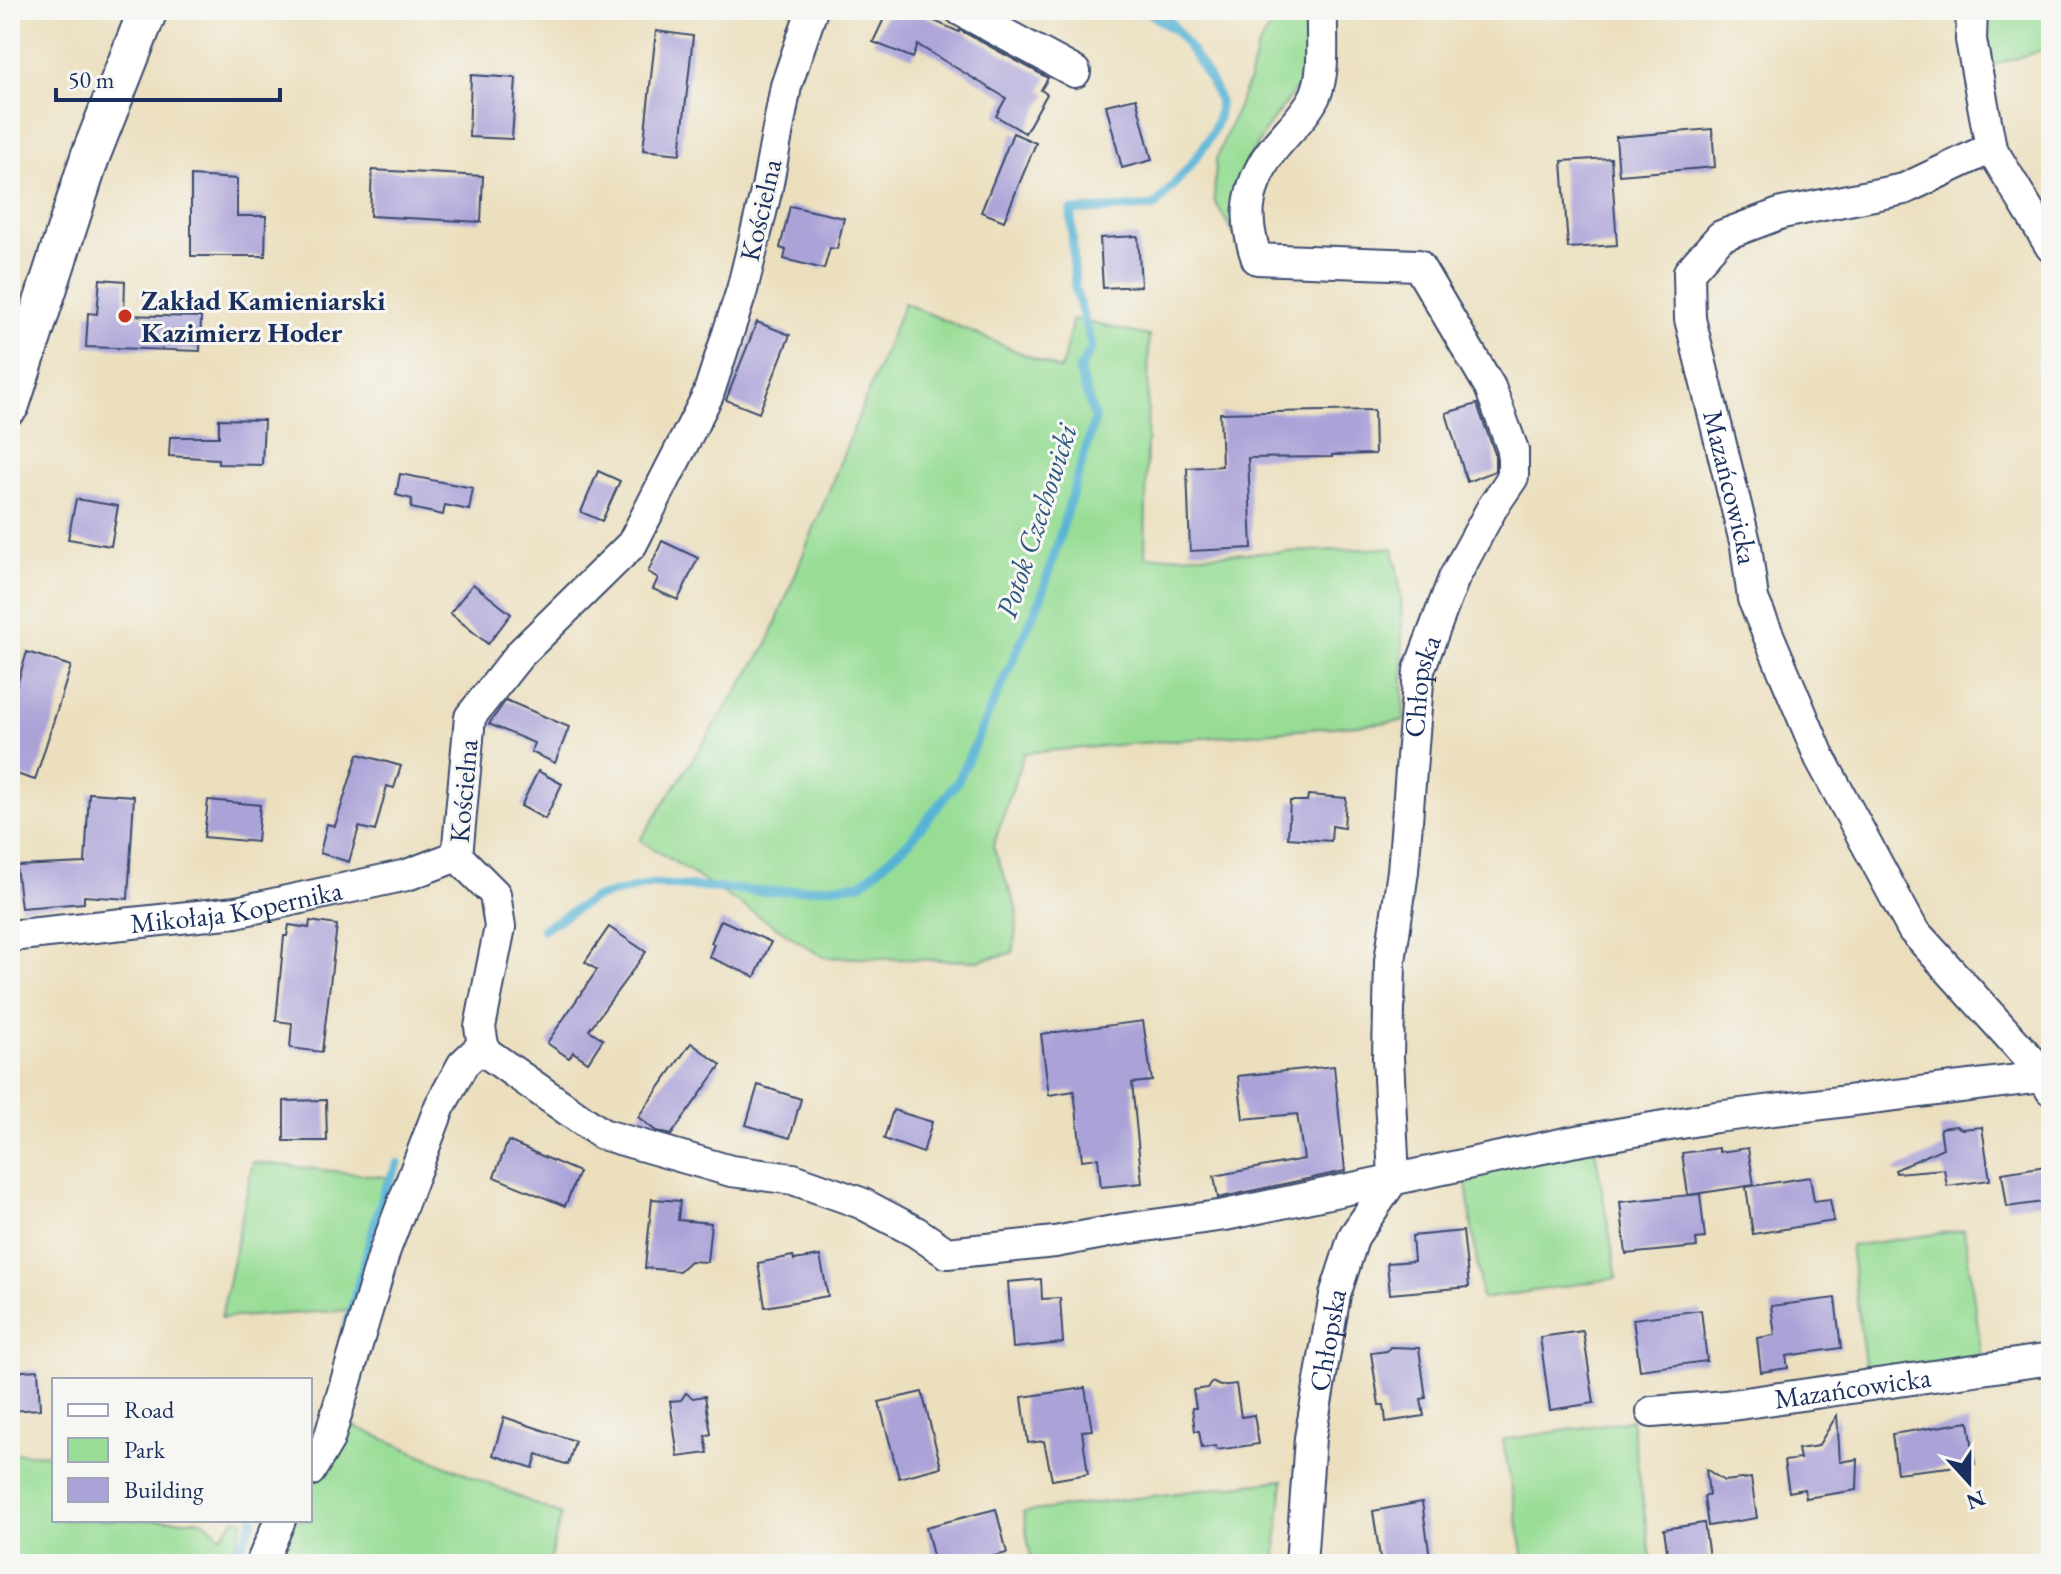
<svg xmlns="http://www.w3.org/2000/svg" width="2061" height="1574" viewBox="0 0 2061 1574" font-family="'EB Garamond',serif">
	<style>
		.green { fill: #98dd95; stroke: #5a867a; stroke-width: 2 }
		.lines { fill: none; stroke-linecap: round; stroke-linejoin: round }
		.stream { stroke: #56b3d4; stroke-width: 9 }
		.building { fill: #aba3d8 }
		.minor-casing { stroke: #3a496c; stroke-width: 34 }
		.tertiary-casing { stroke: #3a496c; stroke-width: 42 }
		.minor { stroke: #fff; stroke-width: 30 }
		.tertiary { stroke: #fff; stroke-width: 38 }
		.poi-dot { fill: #c8321e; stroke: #f6f6f2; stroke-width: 3 }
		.labels { text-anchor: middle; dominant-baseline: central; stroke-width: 6; stroke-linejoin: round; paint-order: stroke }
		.street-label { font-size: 28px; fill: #1b2f5e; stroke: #f6f6f2 }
		.poi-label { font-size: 28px; font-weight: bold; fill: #1b2f5e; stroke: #f6f6f2; text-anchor: start }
		.water-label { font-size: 30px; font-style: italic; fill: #2d5781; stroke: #f6f6f2 }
	</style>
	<rect width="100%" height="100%" fill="#f6f6f2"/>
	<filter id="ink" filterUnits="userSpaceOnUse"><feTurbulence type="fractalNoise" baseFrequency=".0125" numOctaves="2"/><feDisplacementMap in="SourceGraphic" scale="16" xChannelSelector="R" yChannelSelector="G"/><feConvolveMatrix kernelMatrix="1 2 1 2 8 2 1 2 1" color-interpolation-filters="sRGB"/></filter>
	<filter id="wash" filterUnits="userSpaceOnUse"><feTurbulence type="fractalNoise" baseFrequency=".006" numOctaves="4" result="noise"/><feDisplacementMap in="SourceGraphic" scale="32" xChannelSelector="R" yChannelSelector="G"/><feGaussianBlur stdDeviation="1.8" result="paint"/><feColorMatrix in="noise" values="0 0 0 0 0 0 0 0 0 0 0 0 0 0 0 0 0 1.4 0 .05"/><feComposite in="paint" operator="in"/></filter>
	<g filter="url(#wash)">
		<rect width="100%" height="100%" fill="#ebdfbe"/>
		<g class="green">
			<path d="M1287,10H1312L1305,77L1266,129L1233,187V233L1214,200L1216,159L1249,80L1257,49L1269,29Z"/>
			<path d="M1979,10H2051V48L1983,68Z"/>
			<path d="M904,303L1061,370L1073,319L1149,336L1145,557L1393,548L1401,593L1404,721L1024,753L993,847L1018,912L1013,953L977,961L823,957L640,840L767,645Z"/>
			<path d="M1594,1143L1617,1278L1482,1299L1464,1169Z"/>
			<path d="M253,1162L386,1177L350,1310L221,1318Z"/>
			<path d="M1964,1230L1983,1364L1867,1381L1850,1246Z"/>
			<path d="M1631,1420L1652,1564H1525L1503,1440Z"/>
			<path d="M347,1423L561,1515L549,1564H267L289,1520H310V1488Z"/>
			<path d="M10,1453L54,1455V1520H203L221,1536L234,1520H244L233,1554L235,1564H10Z"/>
			<path d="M1283,1480L1275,1564H1032L1023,1512Z"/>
		</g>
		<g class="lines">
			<g class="stream">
				<path d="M1146,10L1171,28"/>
				<path d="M543,929L594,898L651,884L771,892L861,884L909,842L958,781L1041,598L1095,419L1079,371L1092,347L1075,288L1071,211L1155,206C1175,183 1225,133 1219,101C1215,79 1176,32 1163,10"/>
				<path d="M343,1339L383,1194L398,1163"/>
				<path d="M234,1564L253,1520"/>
			</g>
		</g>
		<g id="blocks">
			<g class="building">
				<path d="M888,10H910L959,32L960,30L1048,78L1041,90L1047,94L1025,133L996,116L1006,98L918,45L913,58L873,42Z"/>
				<path d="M656,31L693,36L680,154L643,150Z"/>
				<path d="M471,75L516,78L512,139L469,137Z"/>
				<path d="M1136,98L1152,160L1122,168L1106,105Z"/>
				<path d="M1712,129L1715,167L1619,175L1616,137Z"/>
				<path d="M1013,133L1036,143L1004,221L981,212Z"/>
				<path d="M1611,158L1617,245L1568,248L1562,161Z"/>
				<path d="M372,170L483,176L481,222L370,216Z"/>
				<path d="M191,176L237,179V216H266L265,256H191Z"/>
				<path d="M790,206L844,218L837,249L830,248L824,269L784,259L786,250L780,248Z"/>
				<path d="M1138,236L1141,286L1103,288L1100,238Z"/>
				<path d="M100,279L125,281L124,315L201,317L200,351L86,347L88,313L97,314Z"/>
				<path d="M757,322L790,335L759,413L726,400Z"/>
				<path d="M1477,404L1495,454V471L1467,482L1446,413Z"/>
				<path d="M1374,410L1375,454L1332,455V457L1248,458L1252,548L1190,551L1187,468L1222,466L1220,413Z"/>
				<path d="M219,419L264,420L262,465L218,464V459L169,456L170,437H219Z"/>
				<path d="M598,471L620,481L602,521L581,512Z"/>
				<path d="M400,474L473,488L469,510L445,505L443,515L411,508L412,499L396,495Z"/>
				<path d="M76,499L118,506L111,546L68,539Z"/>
				<path d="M662,541L698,558L678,600L653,589L658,578L648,572Z"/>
				<path d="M473,584L511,614L488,644L450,613Z"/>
				<path d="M27,652L71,666L35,780L10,772V707Z"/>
				<path d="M506,700L569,727L555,763L531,752L534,743L489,724Z"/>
				<path d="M358,754L401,766L394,788L387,786L375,831L359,827L349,862L320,853L327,824L335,826Z"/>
				<path d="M538,771L562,784L545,819L521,806Z"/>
				<path d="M89,793L134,796L128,899L84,896V903L21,908L16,866L85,863Z"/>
				<path d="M1308,795L1346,798L1344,828L1332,826L1331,841L1288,838L1290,801H1307Z"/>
				<path d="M208,800L260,805L257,842L204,837Z"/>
				<path d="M721,920L771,942L755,977L709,957L714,944L711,943Z"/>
				<path d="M310,921L337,925L322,1052L290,1048L292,1023L276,1021L284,936H287L289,925L309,928Z"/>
				<path d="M609,927L646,952L589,1030L603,1039L588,1062L573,1052L569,1058L547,1043L597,970L585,962Z"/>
				<path d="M1143,1021L1152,1081L1132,1083L1142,1183L1101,1187L1098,1158L1082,1160L1074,1091L1049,1095L1041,1034Z"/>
				<path d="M691,1043L721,1065L671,1135L656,1131L638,1117Z"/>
				<path d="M1334,1066L1345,1171L1218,1198L1214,1176L1304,1159L1297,1114L1243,1119L1238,1076Z"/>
				<path d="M758,1085L801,1099L790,1138L746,1125Z"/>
				<path d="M326,1100L327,1141H284V1101Z"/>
				<path d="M893,1110L932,1122L923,1153L884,1139Z"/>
				<path d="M1956,1126L1962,1129L1982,1127L1990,1180L1947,1186L1944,1169L1896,1173L1895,1170L1943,1148L1940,1128Z"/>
				<path d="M508,1141L579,1172L565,1206L494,1177Z"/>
				<path d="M1719,1148V1152L1748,1148L1754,1185L1688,1195L1682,1153Z"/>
				<path d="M2046,1166L2051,1201L2007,1207L2002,1173Z"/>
				<path d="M1810,1177L1814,1201L1830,1199L1834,1221L1753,1234L1746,1187Z"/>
				<path d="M1700,1194L1705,1238L1696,1239L1697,1247L1626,1254L1620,1202Z"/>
				<path d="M652,1199L680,1201L678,1220L711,1223L707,1262L690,1261L679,1271L645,1268Z"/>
				<path d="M1463,1231L1469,1287L1390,1294L1387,1263L1414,1261L1412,1236Z"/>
				<path d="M793,1256L794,1260L820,1256L828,1296L765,1307L758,1263Z"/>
				<path d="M1041,1279L1042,1299L1060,1298L1063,1343L1013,1348L1008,1282Z"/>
				<path d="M1835,1298L1841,1348L1786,1356L1788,1368L1761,1372L1757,1338L1775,1335L1771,1306Z"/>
				<path d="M1701,1310L1707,1361L1640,1370L1633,1319Z"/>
				<path d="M1583,1331L1594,1403L1550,1410L1540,1337Z"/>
				<path d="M1390,1347L1419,1348L1426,1398L1421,1399L1424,1416L1386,1422L1384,1405H1379L1371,1353L1387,1351Z"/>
				<path d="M38,1370L40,1409L10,1411V1372Z"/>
				<path d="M1212,1382L1220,1386L1236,1384L1241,1417L1254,1415L1259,1444L1217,1450L1216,1446L1202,1448L1199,1431H1195L1192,1408H1196L1193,1390L1207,1388Z"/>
				<path d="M1085,1388L1092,1430L1082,1431L1088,1474L1052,1480L1044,1441L1028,1443L1022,1397Z"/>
				<path d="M922,1392L941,1467L899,1478L879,1402Z"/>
				<path d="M686,1393L693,1398L705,1396L711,1434L705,1436L708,1453L678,1457L670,1401L681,1400Z"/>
				<path d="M1837,1415L1840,1462L1858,1459L1857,1490L1806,1498L1804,1489L1789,1492L1784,1461L1800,1459L1798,1449L1818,1446Z"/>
				<path d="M504,1417L575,1441L568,1465L537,1454L533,1468L493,1455Z"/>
				<path d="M1969,1422L1975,1464L1897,1473L1892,1434Z"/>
				<path d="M1706,1469L1724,1481L1751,1478L1757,1518L1708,1526L1704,1497L1709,1495Z"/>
				<path d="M1422,1502L1431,1564H1381L1373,1511Z"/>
				<path d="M996,1509L1007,1553L960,1564H935L926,1527Z"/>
				<path d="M1704,1523L1709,1557L1669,1564L1664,1529Z"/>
			</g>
		</g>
	</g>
	<g filter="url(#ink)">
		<use href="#blocks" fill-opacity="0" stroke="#3a496c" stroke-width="2"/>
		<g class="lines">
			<g class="minor-casing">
				<g id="minor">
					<path d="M812,10L786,86L767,188L742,290L708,395L632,544L520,654L470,717L457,856L495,894L500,927L480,1027L484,1051L602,1134L731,1171L793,1179L861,1203L916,1232L947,1253L1055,1242L1124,1229L1225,1215L1571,1142L1716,1117L2051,1076"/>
					<path d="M960,10L1075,72"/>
					<path id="s1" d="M1972,10L1971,40L1991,148L1904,189L1782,213L1721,236L1689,272L1690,319L1746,546L1753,599L1820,758L1913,930L2038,1068L2051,1090"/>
					<path d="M1991,148L2051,247"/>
					<path id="s2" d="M10,936L236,912L407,875L457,856"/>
					<path id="s3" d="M1652,1412L1725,1406L2051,1359"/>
					<path d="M310,1471L329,1439L385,1250L440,1106L463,1064L483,1045"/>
					<path d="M261,1564L280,1520"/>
					<path id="s4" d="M1301,1564L1310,1438L1335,1295L1354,1236L1394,1178L1388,1057L1390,961L1403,871L1419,670L1454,578L1492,508L1513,477V450L1490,387L1418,265L1257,259C1244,222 1245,194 1266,159C1280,137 1303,120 1315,96C1326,71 1321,37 1322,10"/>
				</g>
			</g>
			<g class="tertiary-casing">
				<path id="tertiary" d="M10,405L90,157L148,10"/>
			</g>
			<use href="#minor" class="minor"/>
			<use href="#tertiary" class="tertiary"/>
		</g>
	</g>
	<circle class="poi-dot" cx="125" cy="316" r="8"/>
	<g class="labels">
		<g class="street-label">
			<text transform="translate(760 210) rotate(-77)">Kościelna</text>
			<text stroke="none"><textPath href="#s1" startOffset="694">Mazańcowicka</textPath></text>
			<text stroke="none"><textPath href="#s4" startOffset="898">Chłopska</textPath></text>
			<text transform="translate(463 791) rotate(-85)">Kościelna</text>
			<text stroke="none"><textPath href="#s2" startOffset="228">Mikołaja Kopernika</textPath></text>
			<text stroke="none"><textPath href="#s4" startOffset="226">Chłopska</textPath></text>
			<text stroke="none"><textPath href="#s3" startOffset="202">Mazańcowicka</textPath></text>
		</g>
		<g class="poi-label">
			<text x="141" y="300">Zakład Kamieniarski<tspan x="141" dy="32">Kazimierz Hoder</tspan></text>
		</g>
		<g class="water-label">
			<text transform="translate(1036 521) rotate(-72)">Potok Czechowicki</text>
		</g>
	</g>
	<rect width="2061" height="1574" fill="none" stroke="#f6f6f2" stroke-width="40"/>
	<rect x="52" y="1378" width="260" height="144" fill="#f6f6f2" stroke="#9ea6b7" stroke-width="2"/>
	<rect x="68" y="1404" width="40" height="12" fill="#ffffff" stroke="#9ea6b7" stroke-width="2"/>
	<text x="124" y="1418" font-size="24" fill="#1b2f5e">Road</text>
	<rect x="68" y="1438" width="40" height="24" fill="#98dd95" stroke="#9ea6b7" stroke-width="2"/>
	<text x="124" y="1458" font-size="24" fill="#1b2f5e">Park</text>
	<rect x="68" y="1478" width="40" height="24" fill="#aba3d8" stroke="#9ea6b7" stroke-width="2"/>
	<text x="124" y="1498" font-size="24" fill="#1b2f5e">Building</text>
	<g transform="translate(1969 1482) rotate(159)" stroke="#f6f6f2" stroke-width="6" paint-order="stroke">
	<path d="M0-6L14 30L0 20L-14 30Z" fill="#1b2f5e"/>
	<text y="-12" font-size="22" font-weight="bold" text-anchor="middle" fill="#1b2f5e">N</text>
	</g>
	<path d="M56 88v12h224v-12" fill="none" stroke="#1b2f5e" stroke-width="4"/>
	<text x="68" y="88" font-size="24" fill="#1b2f5e" stroke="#f6f6f2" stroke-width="6" paint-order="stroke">50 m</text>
</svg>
